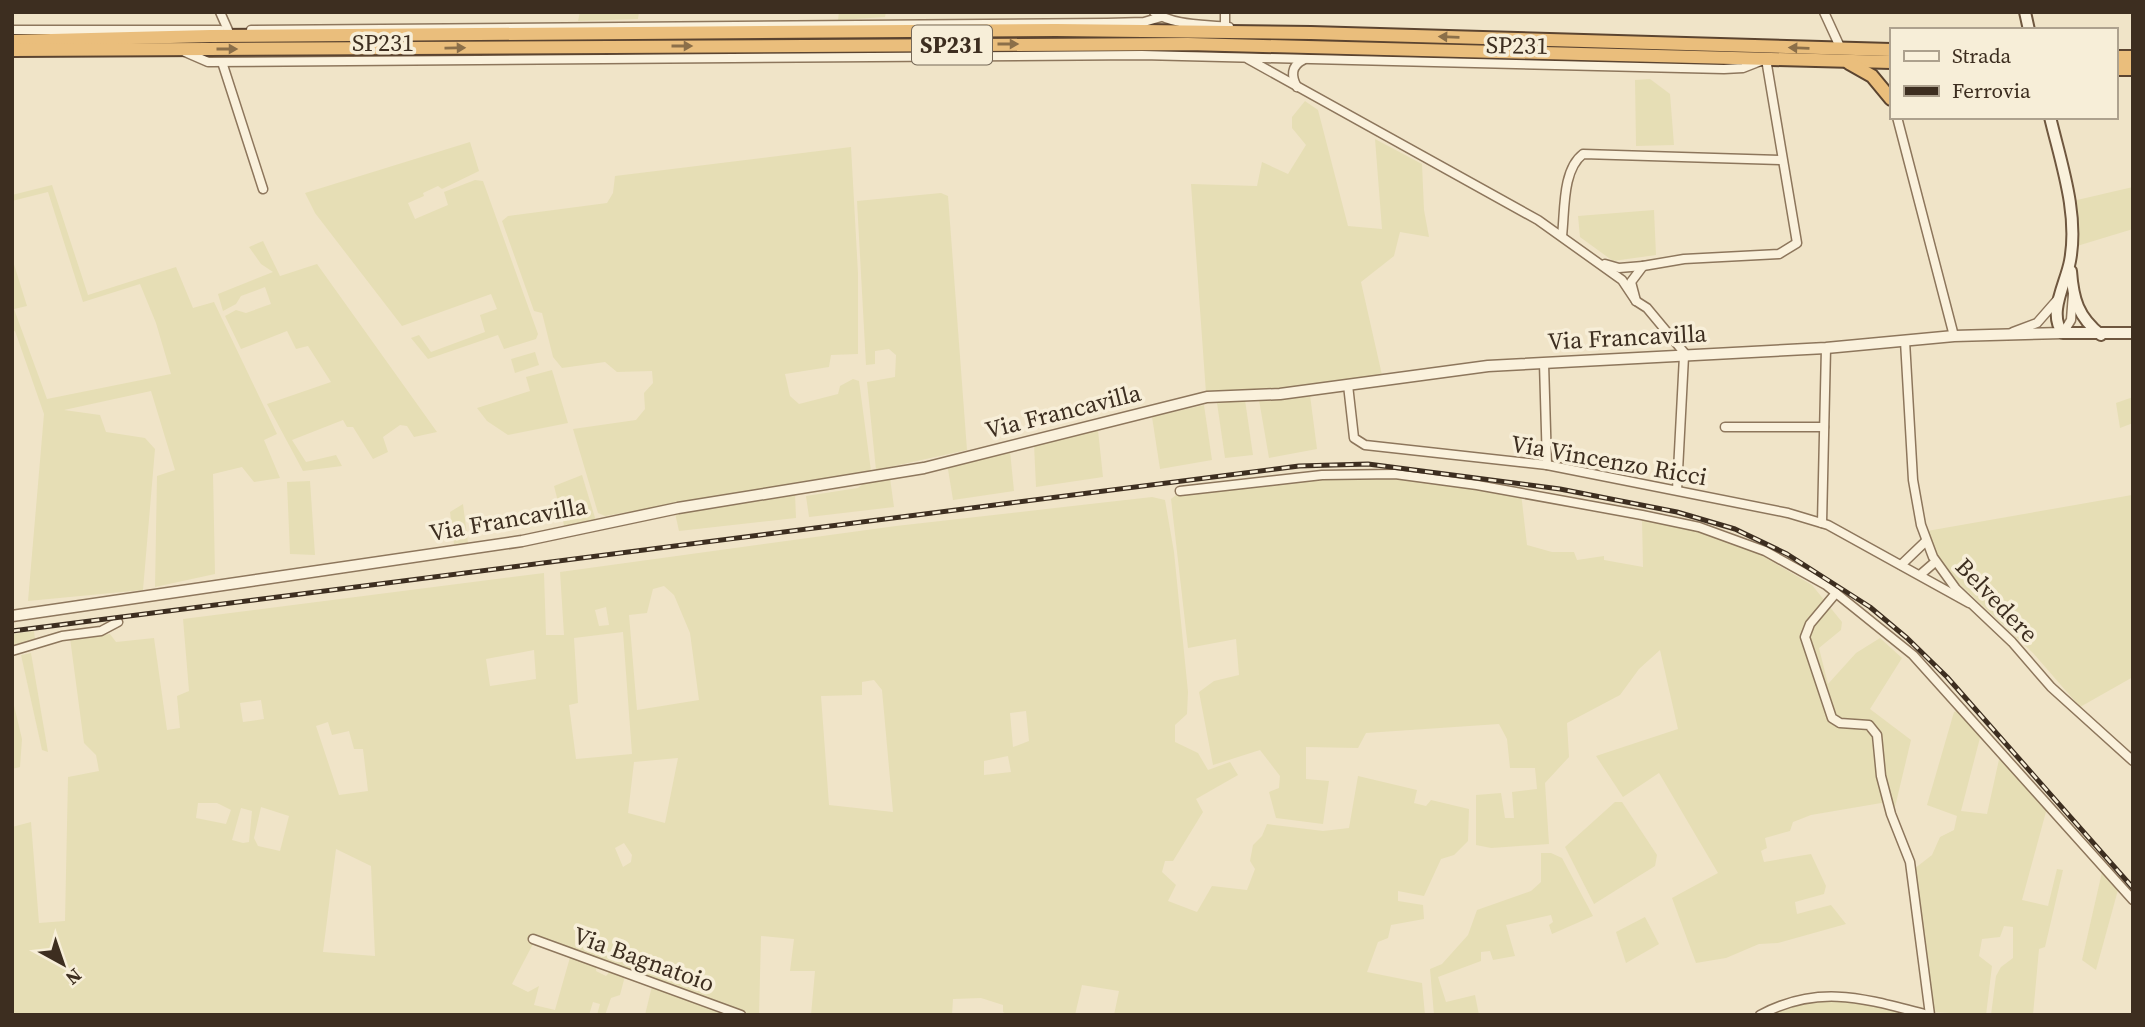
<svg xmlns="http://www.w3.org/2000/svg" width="2145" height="1027" viewBox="0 0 2145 1027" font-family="'Source Serif 4',serif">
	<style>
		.farmland { fill: #e6deb5; fill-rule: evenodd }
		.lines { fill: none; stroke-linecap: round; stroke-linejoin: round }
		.minor-casing { stroke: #8d765c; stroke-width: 11 }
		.tertiary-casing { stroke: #8d765c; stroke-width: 13 }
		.secondary-casing { stroke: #6f573f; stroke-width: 14 }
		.trunk-casing { stroke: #5b4430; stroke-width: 16 }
		.minor { stroke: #faf1dc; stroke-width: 8 }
		.tertiary { stroke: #faf1dc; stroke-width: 10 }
		.secondary { stroke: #faf1dc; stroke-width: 10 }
		.trunk { stroke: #eabe7c; stroke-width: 12 }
		.rail-casing { stroke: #3d2e20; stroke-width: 5 }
		.rail { stroke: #f7eed8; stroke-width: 2.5; stroke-dasharray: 8; stroke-linecap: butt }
		.oneway { fill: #8b6f49 }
		.labels { text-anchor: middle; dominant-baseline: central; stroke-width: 7; stroke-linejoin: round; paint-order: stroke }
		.shield { fill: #f7eed8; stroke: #756857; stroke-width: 2 }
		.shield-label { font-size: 23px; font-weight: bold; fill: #3d2e20 }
		.street-label { font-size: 24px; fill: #3d2e20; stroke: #f7eed8 }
	</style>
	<rect width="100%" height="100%" fill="#f0e4c8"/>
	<g class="farmland">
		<path d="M580,12H639L638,19L578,21Z"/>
		<path d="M839,12H886L885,17L838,20Z"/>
		<path d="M1650,79L1670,94L1674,145L1636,146L1635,80Z"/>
		<path d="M1305,101L1318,110L1348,226L1382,229L1375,139L1422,164L1424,210L1429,237L1400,232L1394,256L1361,282L1382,375L1313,387L1209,396L1206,393L1191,184L1257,186L1262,162L1288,174L1306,145L1292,128V117Z"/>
		<path d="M470,142L479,171L442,189L438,186L423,193L424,196L408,203L415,219L448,205L444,192L475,180L483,181L538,334L536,339L504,349L498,335L428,359L411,338L419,335L431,352L485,332L480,315L497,309L491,294L402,326L315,213L305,193Z"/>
		<path d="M851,147L858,273V354L831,355L829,367L785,374L790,396L799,404L838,394L840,386L853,379L859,381L871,471L605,516L598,513L573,429L636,420L645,409L644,393L653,383L652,371L617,372L605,362L562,368L553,357L542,313L534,311L502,221L508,216L607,203L613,193L615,176Z"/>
		<path d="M52,185L88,295L176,267L193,308L214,302L277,434L264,440L280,478L254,482L242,467L213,474L215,574L155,587L157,476L175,470L151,391L64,410L100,415L106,432L145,438L155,449L143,590L28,601L44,414L15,331L12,332V258L27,306L14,309L47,399L171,374L156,323L140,284L83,302L48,192L12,201V195Z"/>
		<path d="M2133,187V229L2077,246V200Z"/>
		<path d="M941,193L948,196L967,450L876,470L867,382L895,377L896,355L889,349L875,351V364L866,365L857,201Z"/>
		<path d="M1654,210L1656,255L1613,261L1580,237L1578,216Z"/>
		<path d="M263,241L280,276L317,264L437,432L414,437L407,426L400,425L383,437L388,452L373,459L353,427H347L343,420L292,440L306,462L336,455L342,466L303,471L267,404L331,382L308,346L296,349L287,331L241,349L225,316L236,310L246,313L271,304L265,287L241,296L236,304L223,311L218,294L273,272L261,264L249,247Z"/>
		<path d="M535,352L539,365L515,373L511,359Z"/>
		<path d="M552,370L568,423L508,435L487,421L477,408L530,391L526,377Z"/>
		<path d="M1310,395L1317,449L1269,458L1259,400Z"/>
		<path d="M2133,397V423L2120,428L2116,403Z"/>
		<path d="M1245,400L1253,455L1225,458L1217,403Z"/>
		<path d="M1204,405L1212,460L1160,469L1152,417Z"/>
		<path d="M1098,430L1103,477L1036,487L1034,444Z"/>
		<path d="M1010,451L1014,491L953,500L947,463Z"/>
		<path d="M1382,474L1521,493L1527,545L1552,552H1574L1577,560L1604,556V560L1643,567L1642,518L1737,541L1812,585L1842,622L1841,630L1819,648L1828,684L1856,653L1880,638L1902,658L1870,709L1911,740L1895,807L1887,802L1811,815L1793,822L1790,831L1765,838L1767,848L1761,851L1764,862L1811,854L1826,886L1824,894L1795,902L1797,914L1831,905L1846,924L1778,943L1759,944L1726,958L1696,963L1672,898L1718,873L1659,773L1623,797L1596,756L1678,729L1660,650L1639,669L1620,695L1567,723L1569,757L1545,783L1549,844L1491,848L1476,845V795L1501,793L1505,818H1514L1512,792L1537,789L1535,768H1510L1507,739L1499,724L1366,733L1358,748L1306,747V779L1329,781L1323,824L1276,818L1269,792L1279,788L1280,776L1260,750L1213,765L1199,692L1214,681L1239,675L1236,639L1188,648L1171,499L1180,492L1307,476Z"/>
		<path d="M582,475L596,521L565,529L554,486Z"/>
		<path d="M890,478L894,507L809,517L806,496L858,488L864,482Z"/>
		<path d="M310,481L315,555L290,554L287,482Z"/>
		<path d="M795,493L796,518L679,531L675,513Z"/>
		<path d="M2132,495L2133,677L2080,707L2033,653L1952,577L1935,551L1927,531Z"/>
		<path d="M1152,497L1165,500L1174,552L1188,692L1187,714L1175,725V742L1198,753L1208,770L1230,762L1238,775L1196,799L1203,812L1173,861H1165L1162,872L1176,885L1168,901L1197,912L1212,886L1247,890L1255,869L1250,861L1253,845L1262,836L1267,824L1323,831L1349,828L1358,776L1417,790L1414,803L1426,806L1431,800L1469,809L1468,841L1454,855L1441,859L1424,896L1398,891V901L1423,905L1424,919L1391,925L1388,938L1378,942L1367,972L1422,983L1425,1015H1114L1119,991L1082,985L1075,1015H1008L1003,1012V1005L981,998L953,999L952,1015H811L815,971H790L794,939L761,936L759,1015H748L603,960L534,942L512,984L528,992L539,986L534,1005L555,1010L571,954L597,965L596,971L606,976L611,970L625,976L620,995L611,998L605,1015H597L600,1004L593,1002L589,1015H12V827L31,822L39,923L65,921L68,777L99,771L96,755L84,743L70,638L110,634L116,642L154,638L167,730L180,728L177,696L189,691L183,619L544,573L546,635H564L560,572L896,526ZM664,586L674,595L690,633L699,700L637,710L629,615L647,613L653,589ZM606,607L609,625L599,626L595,610ZM623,632L632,754L576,759L569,705L578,703L574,638ZM534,650L536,679L490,686L486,659ZM874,680L882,690L893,812L829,805L821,696L862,695V682ZM261,700L264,719L243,722L240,703ZM1026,711L1029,741L1013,747L1010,713ZM328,722L332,735L349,731L354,749H363L368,791L339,795L316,726ZM1008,756L1011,772L984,775V761ZM678,758L665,823L628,813L634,762ZM198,803H217L231,810L226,824L196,818ZM261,807L289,816L280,851L258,846L254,838ZM241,808L252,811L249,842L243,843L232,840ZM624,843L632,855L631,862L623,867L615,848ZM336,849L371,866L375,956L323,952Z"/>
		<path d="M463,504L468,543L454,544L450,512Z"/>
		<path d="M34,631L35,639L12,646V634Z"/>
		<path d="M31,653L48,752L42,750L21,655Z"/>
		<path d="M12,697L22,739L20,767L12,769Z"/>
		<path d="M1959,710L1981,734L1961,811L1987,814L2000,755L2047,808L2022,900L2048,906L2057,869L2063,870L2045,947L2039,949L2033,1015H1991L1996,976L2001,967L2013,958V927L2004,926L2000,937L1982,939L1979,956L1992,966L1986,1015L1931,1012L1914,869L1932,855L1940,837L1954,830L1957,816L1927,805L1954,712Z"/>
		<path d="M1615,802H1622L1657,855L1655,866L1594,904L1565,847Z"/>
		<path d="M1541,853H1551L1562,858L1593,916L1552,934L1549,925L1553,922L1551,915L1506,925L1515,956L1493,960L1490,951L1481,952V961L1438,977L1446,1002L1475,995L1479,1015H1434L1430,969L1442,964L1468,935L1477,910L1531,891L1541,882Z"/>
		<path d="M2102,872L2118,890L2096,970L2082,960Z"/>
		<path d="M1645,917L1659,944L1626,963L1616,932Z"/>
		<path d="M652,986L726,1015H645Z"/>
		<path d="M1839,996L1926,1015H1768L1790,1005Z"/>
	</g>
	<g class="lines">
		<g class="minor-casing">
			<g id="minor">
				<path d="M220,12L228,30"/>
				<path d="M1154,12C1174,26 1205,24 1229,27"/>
				<path d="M1824,12L1841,49"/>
				<path d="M1225,26V12"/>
				<path d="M12,30H220"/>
				<path d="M251,30L1107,23L1144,22L1161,17"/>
				<path d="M185,52L208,62L1142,55L1724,69L1743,68L1766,59L1797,243L1779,254L1684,259L1643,266L1631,282L1636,301"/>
				<path d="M1248,59L1538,220L1622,280L1636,301L1647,308L1687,356"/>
				<path d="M222,62L263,189"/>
				<path d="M1297,87C1291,76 1291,66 1303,60"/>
				<path d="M1897,117L1954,336"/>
				<path d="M1562,236C1565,211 1562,170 1583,154L1781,160"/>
				<path d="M1605,264L1619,268L1643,266"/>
				<path d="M2013,332L2037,323L2058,299"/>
				<path d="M2063,333L2071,320L2073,293"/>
				<path d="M1905,341L1913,480L1921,525L1933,557L1956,589L2012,642L2051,687L2133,761"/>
				<path d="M1544,363L1547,465"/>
				<path d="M1348,385L1354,438L1365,445L1547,465L1788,513L1828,525L1969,603"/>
				<path d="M1725,427H1824"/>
				<path d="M1677,490L1684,356"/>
				<path d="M1180,491L1322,475L1395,474L1477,485L1642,515L1699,527L1765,551L1826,585L1913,655L2133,900"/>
				<path d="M1822,523L1826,348"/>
				<path d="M1901,565L1925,542"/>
				<path d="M1920,575L1935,562"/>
				<path d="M1836,593L1810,624L1805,637L1832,718L1840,723L1869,725L1877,735L1881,776L1891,814L1910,862L1930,1015"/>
				<path d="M12,651L62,636L101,631L118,622"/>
				<path d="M533,939L741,1015"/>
				<path d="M1760,1015C1820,983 1866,999 1928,1015"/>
			</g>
		</g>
		<g class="tertiary-casing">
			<path id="tertiary" d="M12,616L522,541L678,508L924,468L1207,397L1280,394L1488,366L1826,348L1954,336L2063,333"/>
		</g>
		<g class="secondary-casing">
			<g id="secondary">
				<path d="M2025,12L2029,30"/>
				<path d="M2050,117C2061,163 2079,214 2070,261C2066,283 2047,314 2063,333H2133"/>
				<path d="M2071,271C2073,299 2078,317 2101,335"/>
			</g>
		</g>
		<g class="trunk-casing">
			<g id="trunk">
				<path d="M12,41L210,36L1056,30L1311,33L1891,50"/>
				<path d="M12,50L1188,44L1891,62"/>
				<path d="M2115,57H2133"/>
				<path d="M1849,63L1872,76L1891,99"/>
				<path d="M2115,69H2133"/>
			</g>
		</g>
		<use href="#minor" class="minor"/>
		<use href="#tertiary" class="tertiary"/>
		<use href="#secondary" class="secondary"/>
		<use href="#trunk" class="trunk"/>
		<g class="rail-casing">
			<path id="rail" d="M12,631L1299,466L1368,464L1560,489L1677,512L1735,529L1787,554L1870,607L1907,638L1947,677L2133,888"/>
		</g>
		<use href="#rail" class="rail"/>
	</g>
	<defs><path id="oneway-solid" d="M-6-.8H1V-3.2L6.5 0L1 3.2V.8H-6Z" transform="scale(1.75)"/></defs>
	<g class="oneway">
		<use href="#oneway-solid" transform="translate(1449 37) rotate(-178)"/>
		<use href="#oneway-solid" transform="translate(1008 44)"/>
		<use href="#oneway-solid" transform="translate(682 46)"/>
		<use href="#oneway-solid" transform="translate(455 48) rotate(-1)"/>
		<use href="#oneway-solid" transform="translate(1799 48) rotate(-178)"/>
		<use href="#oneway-solid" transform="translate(227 49)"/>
	</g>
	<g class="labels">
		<rect class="shield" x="912" y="25.5" width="80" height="39" rx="5"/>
		<g class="shield-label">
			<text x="952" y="45">SP231</text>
		</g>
		<g class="street-label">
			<text x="383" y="42">SP231</text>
			<text transform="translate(1517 45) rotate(1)">SP231</text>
			<text transform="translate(1627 337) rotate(-3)">Via Francavilla</text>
			<text transform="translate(1063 411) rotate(-14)">Via Francavilla</text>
			<text transform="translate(1609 460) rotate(10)">Via Vincenzo Ricci</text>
			<text transform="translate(508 519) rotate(-10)">Via Francavilla</text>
			<text transform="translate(1997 600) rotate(46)">Belvedere</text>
			<text transform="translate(644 959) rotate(20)">Via Bagnatoio</text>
		</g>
	</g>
	<rect width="2145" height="1027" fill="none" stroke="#3d2e20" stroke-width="28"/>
	<rect x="1890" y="28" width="228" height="91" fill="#f7eed8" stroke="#ada18e" stroke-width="2"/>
	<rect x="1904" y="51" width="35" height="10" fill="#faf1dc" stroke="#ada18e" stroke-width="2"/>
	<text x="1952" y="63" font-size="21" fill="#3d2e20">Strada</text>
	<rect x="1904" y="86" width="35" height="10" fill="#3d2e20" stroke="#ada18e" stroke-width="2"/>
	<text x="1952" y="98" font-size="21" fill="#3d2e20">Ferrovia</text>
	<g transform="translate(63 964) rotate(140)" stroke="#f7eed8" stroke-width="5" paint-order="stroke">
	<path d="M0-5L12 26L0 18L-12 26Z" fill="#3d2e20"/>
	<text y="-10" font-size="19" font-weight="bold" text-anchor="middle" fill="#3d2e20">N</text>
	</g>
</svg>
